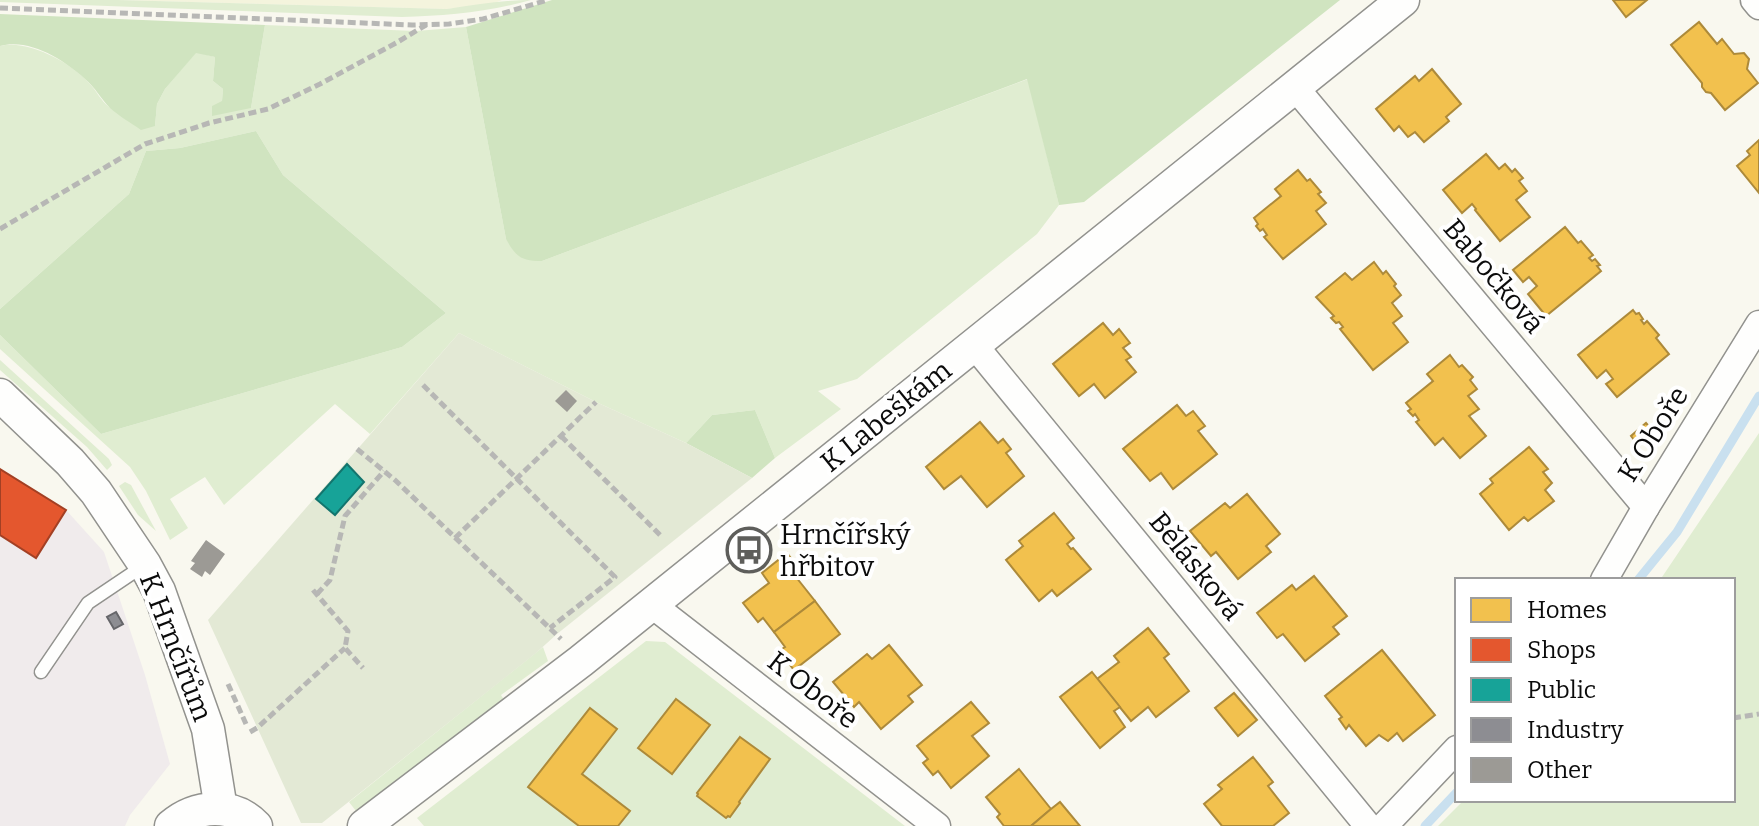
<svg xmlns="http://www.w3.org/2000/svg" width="1759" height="826" viewBox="0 0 1759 826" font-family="Bitter,serif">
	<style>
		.industrial { fill: #f0ebec }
		.farmland { fill: #f4f4dd }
		.green { fill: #e0edd1 }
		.forest { fill: #d0e4c0 }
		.cemetery { fill: #e3e9d5 }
		.homes { fill: #f2c14e; stroke: #ad8a3a; stroke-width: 2 }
		.shops { fill: #e4572e; stroke: #a34024; stroke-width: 2 }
		.public { fill: #17a398; stroke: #13756e; stroke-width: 2 }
		.industry { fill: #8d8d92; stroke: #66666a; stroke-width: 2 }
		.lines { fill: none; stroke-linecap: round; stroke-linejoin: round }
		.stream { stroke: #c9e0ef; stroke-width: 9 }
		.building { fill: #9c9a95 }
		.service-casing { stroke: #92928e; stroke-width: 15 }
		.minor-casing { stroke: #92928e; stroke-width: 29 }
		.tertiary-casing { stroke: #92928e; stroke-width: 35 }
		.path { stroke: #b7b7b5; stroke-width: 5; stroke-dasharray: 8 4; stroke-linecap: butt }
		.service { stroke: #fefefd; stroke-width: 12 }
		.minor { stroke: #fefefd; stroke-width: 26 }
		.tertiary { stroke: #fefefd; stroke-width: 32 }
		.labels { text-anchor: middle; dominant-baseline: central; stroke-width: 8; stroke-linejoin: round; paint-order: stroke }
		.street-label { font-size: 28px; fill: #0b0b0b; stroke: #fff }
		.poi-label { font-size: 28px; fill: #0b0b0b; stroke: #fff; text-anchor: start }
	</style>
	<rect width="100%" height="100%" fill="#f9f8ef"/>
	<path class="industrial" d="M66,510L104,552L145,675L170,764L130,815L125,826H0V535L36,557Z"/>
	<path class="farmland" d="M118,0H502L492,4L447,9Z"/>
	<g class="green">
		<path d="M0,0H118L447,9C475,5 503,0 531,0C489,12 446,16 402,17L0,2Z"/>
		<path d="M265,25L416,31L466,27L506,239L542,261L1028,79L1059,205L1037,234L857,379L818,391L841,409L775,458L755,410L712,415L686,443L596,402L459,333L370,434L335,404L224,505L205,477L170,499L188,528L170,540L146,491L130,467L0,349V335L101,434L402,347L446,313L283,175L256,131L180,148L146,151L129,194L0,309V46C28,39 70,62 89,83C96,90 101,101 109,107C119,114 143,121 155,126L157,104L165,89L196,52L215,57L213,81L223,89L222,102L251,108Z"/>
		<path d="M0,360L109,459L112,465L107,470L87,447L0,370Z"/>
		<path d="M1759,433V826H1438L1464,800H1733V580H1660Z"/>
		<path d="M125,482L131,485L156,531L138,515L119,486Z"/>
		<path d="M646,641L665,642L905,826H424L417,818Z"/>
		<path d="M543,647L548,661L501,695L506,703L386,793L356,811L349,802Z"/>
	</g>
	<g class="forest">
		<path d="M552,0H1340L1084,202L1059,205L1027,79L542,261C521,261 516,257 506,239L466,27Z"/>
		<path d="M0,14L265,25L251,108L212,116V106L222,101L223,89L213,81L215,57L196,53L165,89L157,104L155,126L141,130C131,123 119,116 110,108C101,99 95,87 85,79C64,60 30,38 0,46Z"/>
		<path d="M256,131L283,175L446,313L402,347L101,434L0,335V309L129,194L146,151L180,148Z"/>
		<path d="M755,410L775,458L752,478L686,443L712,415Z"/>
	</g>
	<path class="cemetery" d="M459,333L596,402L686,443L752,478L557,634L536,653L322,823H301L208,620Z"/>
	<g class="homes">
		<path d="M1613,0H1647L1626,17Z"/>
		<path d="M1699,22L1717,44L1722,39L1734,54L1744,53L1749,59L1747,69L1758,83L1725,110L1711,93L1706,92L1702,87V83L1671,45Z"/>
		<path d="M1432,69L1461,104L1446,117L1449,121L1424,142L1415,132L1408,137L1399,126L1394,131L1376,109L1415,76L1419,81Z"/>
		<path d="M1759,140V193L1737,166L1750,155L1747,151Z"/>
		<path d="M1486,154L1499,169L1505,164L1512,172L1515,169L1523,178L1519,181L1527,191L1516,200L1530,217L1500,241L1475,210L1476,209L1472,204L1462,213L1443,190Z"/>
		<path d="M1298,170L1307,181L1310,179L1321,192L1318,194L1326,203L1316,211L1326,224L1283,259L1264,237L1267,235L1263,229L1260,231L1256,226L1258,224L1254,218L1281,196L1275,189Z"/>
		<path d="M1565,227L1578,243L1581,241L1593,255L1589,258L1592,261L1595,259L1600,265L1597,266L1601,271L1546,316L1528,294L1537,286L1529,277L1523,282L1513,270Z"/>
		<path d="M1374,262L1383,274L1386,271L1396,284L1394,286L1401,295L1392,303L1402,316L1393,323L1408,342L1373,370L1340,329L1343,327L1339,322L1336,323L1331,318L1334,316L1316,297L1345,273L1352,280Z"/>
		<path d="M1633,310L1636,314L1639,313L1643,319L1641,320L1644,324L1647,321L1659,335L1656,338L1669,354L1617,397L1606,384L1613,379L1606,370L1597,378L1578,355Z"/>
		<path d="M1103,323L1113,335L1119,329L1130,343L1123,348L1131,357L1126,360L1136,372L1105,398L1094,384L1079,396L1053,364Z"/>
		<path d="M1450,355L1459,367L1462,365L1473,377L1470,380L1477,389L1468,396L1479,409L1469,416L1486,436L1460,458L1443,438L1435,445L1416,422L1419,420L1415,414L1413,416L1408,411L1411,409L1406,403L1433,381L1427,374Z"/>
		<path d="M1177,405L1186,416L1193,411L1205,426L1198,431L1217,454L1173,489L1161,473L1150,481L1123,449Z"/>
		<path d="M980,422L998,443L1003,439L1011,449L1006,453L1024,476L987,507L961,476L944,489L926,467Z"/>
		<path d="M1646,423L1653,431L1638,445L1631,436Z"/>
		<path d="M1529,447L1548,469L1543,472L1552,483L1545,490L1554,501L1528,521L1524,517L1509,530L1480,494L1493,483L1490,479Z"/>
		<path d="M1247,494L1280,534L1266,546L1271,552L1238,579L1216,552L1211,556L1190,531L1225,503L1230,508Z"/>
		<path d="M1054,513L1074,538L1067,544L1071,549L1073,548L1091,569L1057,596L1052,590L1039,601L1006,560L1023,546L1019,541Z"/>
		<path d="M787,553L798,567L792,572L815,601L774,632L763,618L758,622L743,603L769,583L762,573Z"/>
		<path d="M1314,576L1347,616L1333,627L1339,634L1305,661L1283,634L1277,638L1257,613L1292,585L1296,590Z"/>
		<path d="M815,601L840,634L794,670L779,651L785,647L774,632Z"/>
		<path d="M1148,628L1169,654L1164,658L1189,691L1156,717L1148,707L1131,721L1097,679L1119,662L1114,656Z"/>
		<path d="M889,645L922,685L908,696L913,702L881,729L859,702L854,707L833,682L867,654L872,659Z"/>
		<path d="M1382,650L1435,715L1403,741L1397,733L1388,741L1379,735L1366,746L1349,725L1346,729L1339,719L1342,717L1325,696Z"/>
		<path d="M1092,672L1120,707L1114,711L1125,727L1100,748L1060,697Z"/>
		<path d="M1234,693L1257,720L1238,736L1215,708Z"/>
		<path d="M676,699L710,725L672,774L638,748Z"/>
		<path d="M971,702L989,723L972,736L989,756L951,788L938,771L933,775L923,763L928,759L917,746Z"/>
		<path d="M590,708L617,729L582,774L630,811L618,826H579L528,787Z"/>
		<path d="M740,737L770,759L739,802L740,803L730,817L728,816L726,818L697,796L698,794L697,793Z"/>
		<path d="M1253,757L1273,782L1268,786L1289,813L1273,826H1222L1204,804L1222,789L1218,785Z"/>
		<path d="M1019,769L1051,809L1031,826H1004L997,817L1000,814L986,797Z"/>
		<path d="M1060,802L1080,826H1031L1051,809Z"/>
	</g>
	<path class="shops" d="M0,469L66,510L36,558L0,535Z"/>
	<path class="public" d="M347,464L364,482L335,515L316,499Z"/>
	<path class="industry" d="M116,612L123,624L114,629L107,617Z"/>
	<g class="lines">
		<g class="stream">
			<path d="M1638,580L1677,532L1759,396"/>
			<path d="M1425,826L1457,792"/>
		</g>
	</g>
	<g class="building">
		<path d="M566,390L577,401L567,412L555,401Z"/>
		<path d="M206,540L225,554L210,575L205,571L202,577L190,569L195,563L191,561Z"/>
	</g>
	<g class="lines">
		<g class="service-casing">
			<path id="service" d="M41,672L88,603L143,566"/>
		</g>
		<g class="minor-casing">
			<g id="minor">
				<path d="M1754,0L1759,6"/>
				<path d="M1294,86L1646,507"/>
				<path d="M975,346L1368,826"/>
				<path d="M1604,580L1646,507L1759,324"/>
				<path d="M651,604L937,826"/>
				<path d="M1384,826L1457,749"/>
			</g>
		</g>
		<g class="tertiary-casing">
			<g id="tertiary">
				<path d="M0,395L70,462L96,492L145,565L159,591L208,729L221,809"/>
				<path d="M171,826C195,805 233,802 256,826"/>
				<path d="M364,826L581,661L1403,0"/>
			</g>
		</g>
		<g class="path">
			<path d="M0,8L412,25L449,24L483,19L548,0"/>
			<path d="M0,229L145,144L209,123L268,109L320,84L396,43L426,25"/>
			<path d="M423,385L615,577L550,628"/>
			<path d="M561,436L660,535"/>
			<path d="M357,449L395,480L561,639"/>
			<path d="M455,538L596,402"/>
			<path d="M313,590L348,631L345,648L363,668"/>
			<path d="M317,594L330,580L345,516L384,471"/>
			<path d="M228,684L246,724"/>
			<path d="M1733,718L1759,714"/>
			<path d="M250,732L257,728L345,648"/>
		</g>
		<use href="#service" class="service"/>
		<use href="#minor" class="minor"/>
		<use href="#tertiary" class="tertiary"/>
	</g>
	<defs>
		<g id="bus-ring" transform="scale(2.3)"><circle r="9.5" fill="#fff" stroke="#5e5e5b" stroke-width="1.5"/><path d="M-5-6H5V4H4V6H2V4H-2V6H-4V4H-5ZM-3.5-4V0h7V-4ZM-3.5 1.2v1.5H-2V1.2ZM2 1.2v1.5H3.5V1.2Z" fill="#5e5e5b"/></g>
	</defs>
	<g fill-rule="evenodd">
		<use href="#bus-ring" x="749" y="550"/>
	</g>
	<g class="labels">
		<g class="street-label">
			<text transform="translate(1494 276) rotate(50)">Babočková</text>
			<text transform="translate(886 416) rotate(-39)">K Labeškám</text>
			<text transform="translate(1653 434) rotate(-58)">K Oboře</text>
			<text transform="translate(1196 566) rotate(51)">Bělásková</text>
			<text transform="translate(176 647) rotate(69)">K Hrnčířům</text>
			<text transform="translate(813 690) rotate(38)">K Oboře</text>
		</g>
		<g class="poi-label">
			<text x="780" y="534">Hrnčířský<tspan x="780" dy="32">hřbitov</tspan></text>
		</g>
	</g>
	<rect x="1455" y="578" width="280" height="224" fill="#ffffff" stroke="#9d9d9d" stroke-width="2"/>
	<rect x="1471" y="598" width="40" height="24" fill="#f2c14e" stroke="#9d9d9d" stroke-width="2"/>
	<text x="1527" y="618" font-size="24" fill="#0b0b0b">Homes</text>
	<rect x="1471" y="638" width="40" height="24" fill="#e4572e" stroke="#9d9d9d" stroke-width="2"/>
	<text x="1527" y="658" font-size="24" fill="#0b0b0b">Shops</text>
	<rect x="1471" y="678" width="40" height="24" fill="#17a398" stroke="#9d9d9d" stroke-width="2"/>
	<text x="1527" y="698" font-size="24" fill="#0b0b0b">Public</text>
	<rect x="1471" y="718" width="40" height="24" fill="#8d8d92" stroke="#9d9d9d" stroke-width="2"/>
	<text x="1527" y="738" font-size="24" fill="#0b0b0b">Industry</text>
	<rect x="1471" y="758" width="40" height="24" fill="#9c9a95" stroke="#9d9d9d" stroke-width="2"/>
	<text x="1527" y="778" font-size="24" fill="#0b0b0b">Other</text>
</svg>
